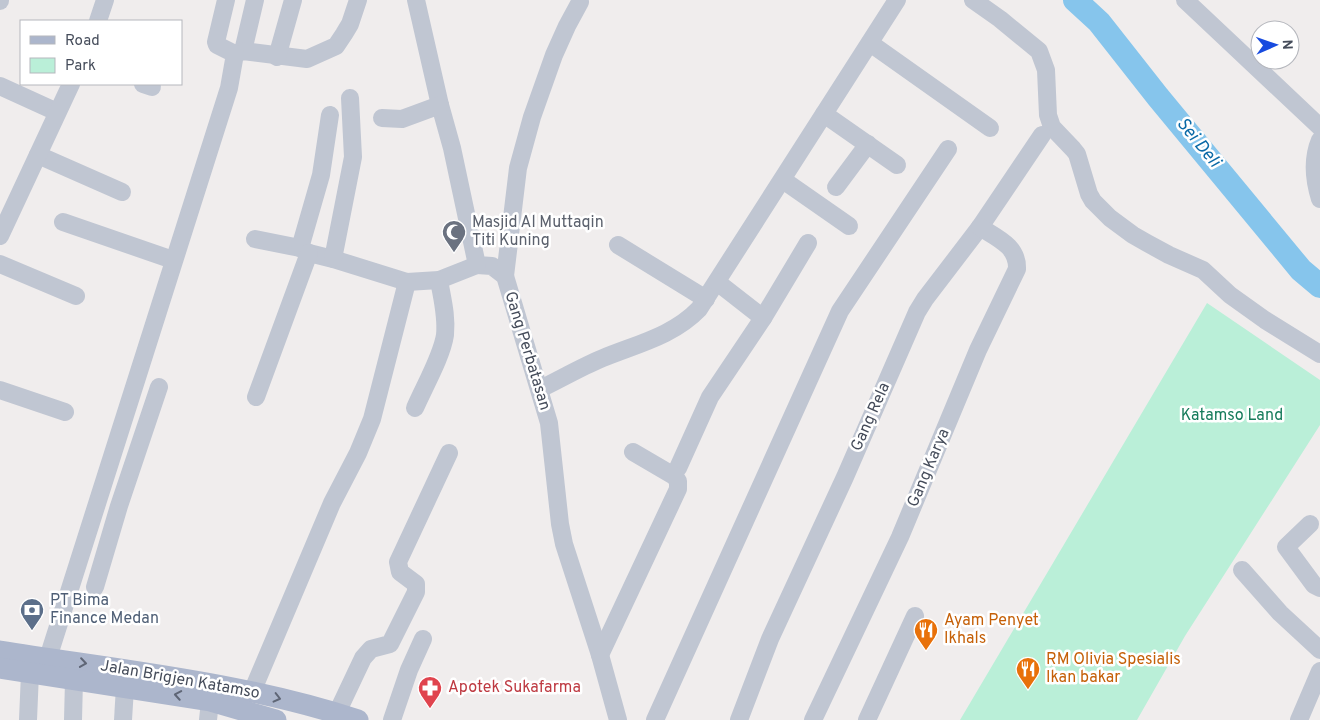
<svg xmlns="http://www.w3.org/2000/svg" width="1320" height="720" viewBox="0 0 1320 720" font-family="Overpass,sans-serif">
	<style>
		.green { fill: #baefd8 }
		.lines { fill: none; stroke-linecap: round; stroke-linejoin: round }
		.river { stroke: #86c5ec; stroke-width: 24 }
		.minor { stroke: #c0c6d2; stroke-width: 18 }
		.major { stroke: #acb6cc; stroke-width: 21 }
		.oneway { stroke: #5f6676 }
		.labels { text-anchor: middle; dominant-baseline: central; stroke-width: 5; stroke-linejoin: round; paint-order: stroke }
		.worship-label { font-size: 16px; fill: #5b616d; stroke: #fff; text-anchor: start }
		.street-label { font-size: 16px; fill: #454c5a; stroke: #fff }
		.park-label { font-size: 16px; fill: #167b5b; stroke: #fff }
		.service-label { font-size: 16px; fill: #4e5e75; stroke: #fff; text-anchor: start }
		.food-label { font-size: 16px; fill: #c56008; stroke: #fff; text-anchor: start }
		.health-label { font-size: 16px; fill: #be3a42; stroke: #fff; text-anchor: start }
		.water-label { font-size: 18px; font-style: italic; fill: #0b6aa7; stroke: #fff }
	</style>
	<rect width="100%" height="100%" fill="#f0eded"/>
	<path class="green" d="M1207,303L1320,380V425L1185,636L1137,720H960Z"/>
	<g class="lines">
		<path class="river" d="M1075,0L1099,22L1158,97L1301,270L1320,286"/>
		<g class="minor">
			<path d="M416,0L440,105L452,148L477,265L492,266L505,276L549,423L560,524L564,544L600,655L618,720"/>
			<path d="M973,0L1000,19L1039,51L1046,70L1048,115L1052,127L1073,149L1077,154L1089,194L1093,201L1110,218L1133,235L1147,243L1169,255L1203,270L1230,295L1265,320L1320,354"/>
			<path d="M1185,0L1320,127"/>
			<path d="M0,1V0"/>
			<path d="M98,21L105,0"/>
			<path d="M870,43L990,128"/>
			<path d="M243,51L255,0"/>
			<path d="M235,54L243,51L307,59L336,46L344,34L350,24L358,0"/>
			<path d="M277,57L293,0"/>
			<path d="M143,84L152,87"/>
			<path d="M0,86L57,112"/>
			<path d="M824,114L897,165"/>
			<path d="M382,118L402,119L440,105"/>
			<path d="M1320,140C1312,159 1314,180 1320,199"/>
			<path d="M38,155L122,192"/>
			<path d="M783,180L849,226"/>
			<path d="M836,187L868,144"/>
			<path d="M63,222L173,260"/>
			<path d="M0,236L71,84"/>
			<path d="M255,239L300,248L309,253L333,259L407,282L439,280L477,265"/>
			<path d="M618,245L706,299"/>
			<path d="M300,248L321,175L330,115"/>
			<path d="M333,259L353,157L350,98"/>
			<path d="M0,264L76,296"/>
			<path d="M505,276L518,168L532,117L554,55L567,26L580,2"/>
			<path d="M763,318L808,243"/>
			<path d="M540,389C561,379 581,367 603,358C637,344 673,336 699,309L897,0"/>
			<path d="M0,390L65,412"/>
			<path d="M256,397L309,253"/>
			<path d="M415,408C424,387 442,356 445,335C447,316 442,298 439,280"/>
			<path d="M678,468L710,397L763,318L717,282"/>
			<path d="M1310,524L1286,547L1314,585L1320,588"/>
			<path d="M1242,570L1280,613L1320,650"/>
			<path d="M95,587L119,506L159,387"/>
			<path d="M600,655L678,489V481L674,476L633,452"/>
			<path d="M48,658L229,88L235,54L217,45L216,42L226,0"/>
			<path d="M252,692L332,503L358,453L372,419L407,282"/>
			<path d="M337,713L363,658L371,649L390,644L416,592V584L400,572L398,562L449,453"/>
			<path d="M28,720L30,673"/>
			<path d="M73,720L74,680"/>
			<path d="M123,720L125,687"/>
			<path d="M208,720L210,701"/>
			<path d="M392,720L409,670L423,639"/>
			<path d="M655,720L840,311L948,149"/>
			<path d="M739,720L770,639L845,477L917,312L925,299L980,227L1042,135"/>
			<path d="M813,720L900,537L978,350L1017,269C1018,246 997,238 980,227"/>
			<path d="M867,720L915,616"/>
			<path d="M1299,720L1320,671"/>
		</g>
		<g class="major">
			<path d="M0,651C120,670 242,682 358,720"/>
			<path d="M0,668L210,701L276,720"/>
		</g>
	</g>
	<defs><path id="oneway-chevron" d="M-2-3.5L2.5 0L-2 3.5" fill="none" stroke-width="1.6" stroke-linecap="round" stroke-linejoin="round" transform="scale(1.25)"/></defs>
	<g class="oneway">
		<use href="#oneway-chevron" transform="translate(83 663) rotate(8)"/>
		<use href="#oneway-chevron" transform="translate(178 695) rotate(-170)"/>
		<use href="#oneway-chevron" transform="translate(277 698) rotate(14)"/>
	</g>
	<defs>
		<g id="mosque-pin" transform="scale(1.25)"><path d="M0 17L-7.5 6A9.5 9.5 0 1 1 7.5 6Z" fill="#6b7280" stroke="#fff"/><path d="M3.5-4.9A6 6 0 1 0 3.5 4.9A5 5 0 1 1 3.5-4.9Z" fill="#fff"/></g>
		<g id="bank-pin" transform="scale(1.25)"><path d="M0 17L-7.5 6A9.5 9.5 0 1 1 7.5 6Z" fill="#5c6f8a" stroke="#fff"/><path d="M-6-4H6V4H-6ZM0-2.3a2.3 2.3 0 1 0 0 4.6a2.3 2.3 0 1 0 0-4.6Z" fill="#fff"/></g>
		<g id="restaurant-pin" transform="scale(1.25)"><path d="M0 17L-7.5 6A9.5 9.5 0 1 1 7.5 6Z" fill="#e8710a" stroke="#fff"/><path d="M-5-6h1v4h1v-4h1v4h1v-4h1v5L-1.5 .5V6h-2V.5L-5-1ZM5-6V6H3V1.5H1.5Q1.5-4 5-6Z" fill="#fff"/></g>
		<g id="pharmacy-pin" transform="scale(1.25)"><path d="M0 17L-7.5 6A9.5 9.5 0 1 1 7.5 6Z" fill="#e0444e" stroke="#fff"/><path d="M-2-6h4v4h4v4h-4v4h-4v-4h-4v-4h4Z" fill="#fff"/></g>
	</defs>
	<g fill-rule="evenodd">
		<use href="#mosque-pin" x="454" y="232"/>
		<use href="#bank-pin" x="32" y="610"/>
		<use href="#restaurant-pin" x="926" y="630"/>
		<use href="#restaurant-pin" x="1028" y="669"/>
		<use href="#pharmacy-pin" x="430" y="688"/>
	</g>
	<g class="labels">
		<g class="worship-label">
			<text x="472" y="223">Masjid Al Muttaqin<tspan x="472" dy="18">Titi Kuning</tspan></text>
		</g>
		<g class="street-label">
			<text transform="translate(527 351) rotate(73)">Gang Perbatasan</text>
			<text transform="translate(871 417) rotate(-66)">Gang Rela</text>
			<text transform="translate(929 468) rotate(-67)">Gang Karya</text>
			<text transform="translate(180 680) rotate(10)">Jalan Brigjen Katamso</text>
		</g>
		<g class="park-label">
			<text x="1232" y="416">Katamso Land</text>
		</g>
		<g class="service-label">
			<text x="50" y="601">PT Bima<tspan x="50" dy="18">Finance Medan</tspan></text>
		</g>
		<g class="food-label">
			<text x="944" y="621">Ayam Penyet<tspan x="944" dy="18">Ikhals</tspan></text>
			<text x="1046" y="660">RM Olivia Spesialis<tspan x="1046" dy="18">Ikan bakar</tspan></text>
		</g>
		<g class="health-label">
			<text x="448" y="688">Apotek Sukafarma</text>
		</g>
		<g class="water-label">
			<text transform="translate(1198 143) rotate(51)">Sei Deli</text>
		</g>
	</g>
	<rect x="20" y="20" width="162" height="65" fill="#ffffff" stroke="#b5b7bd"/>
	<rect x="30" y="36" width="25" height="8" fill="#acb6cc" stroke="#b5b7bd"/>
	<text x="65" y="45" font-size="15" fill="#454c5a">Road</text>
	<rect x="30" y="58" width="25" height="15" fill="#baefd8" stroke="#b5b7bd"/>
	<text x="65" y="70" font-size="15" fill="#454c5a">Park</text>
	<g transform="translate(1275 45) rotate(88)"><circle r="24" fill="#ffffff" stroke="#b5b7bd"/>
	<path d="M0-4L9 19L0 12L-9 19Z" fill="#184bdf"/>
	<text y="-8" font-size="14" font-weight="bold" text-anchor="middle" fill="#454c5a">N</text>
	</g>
</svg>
